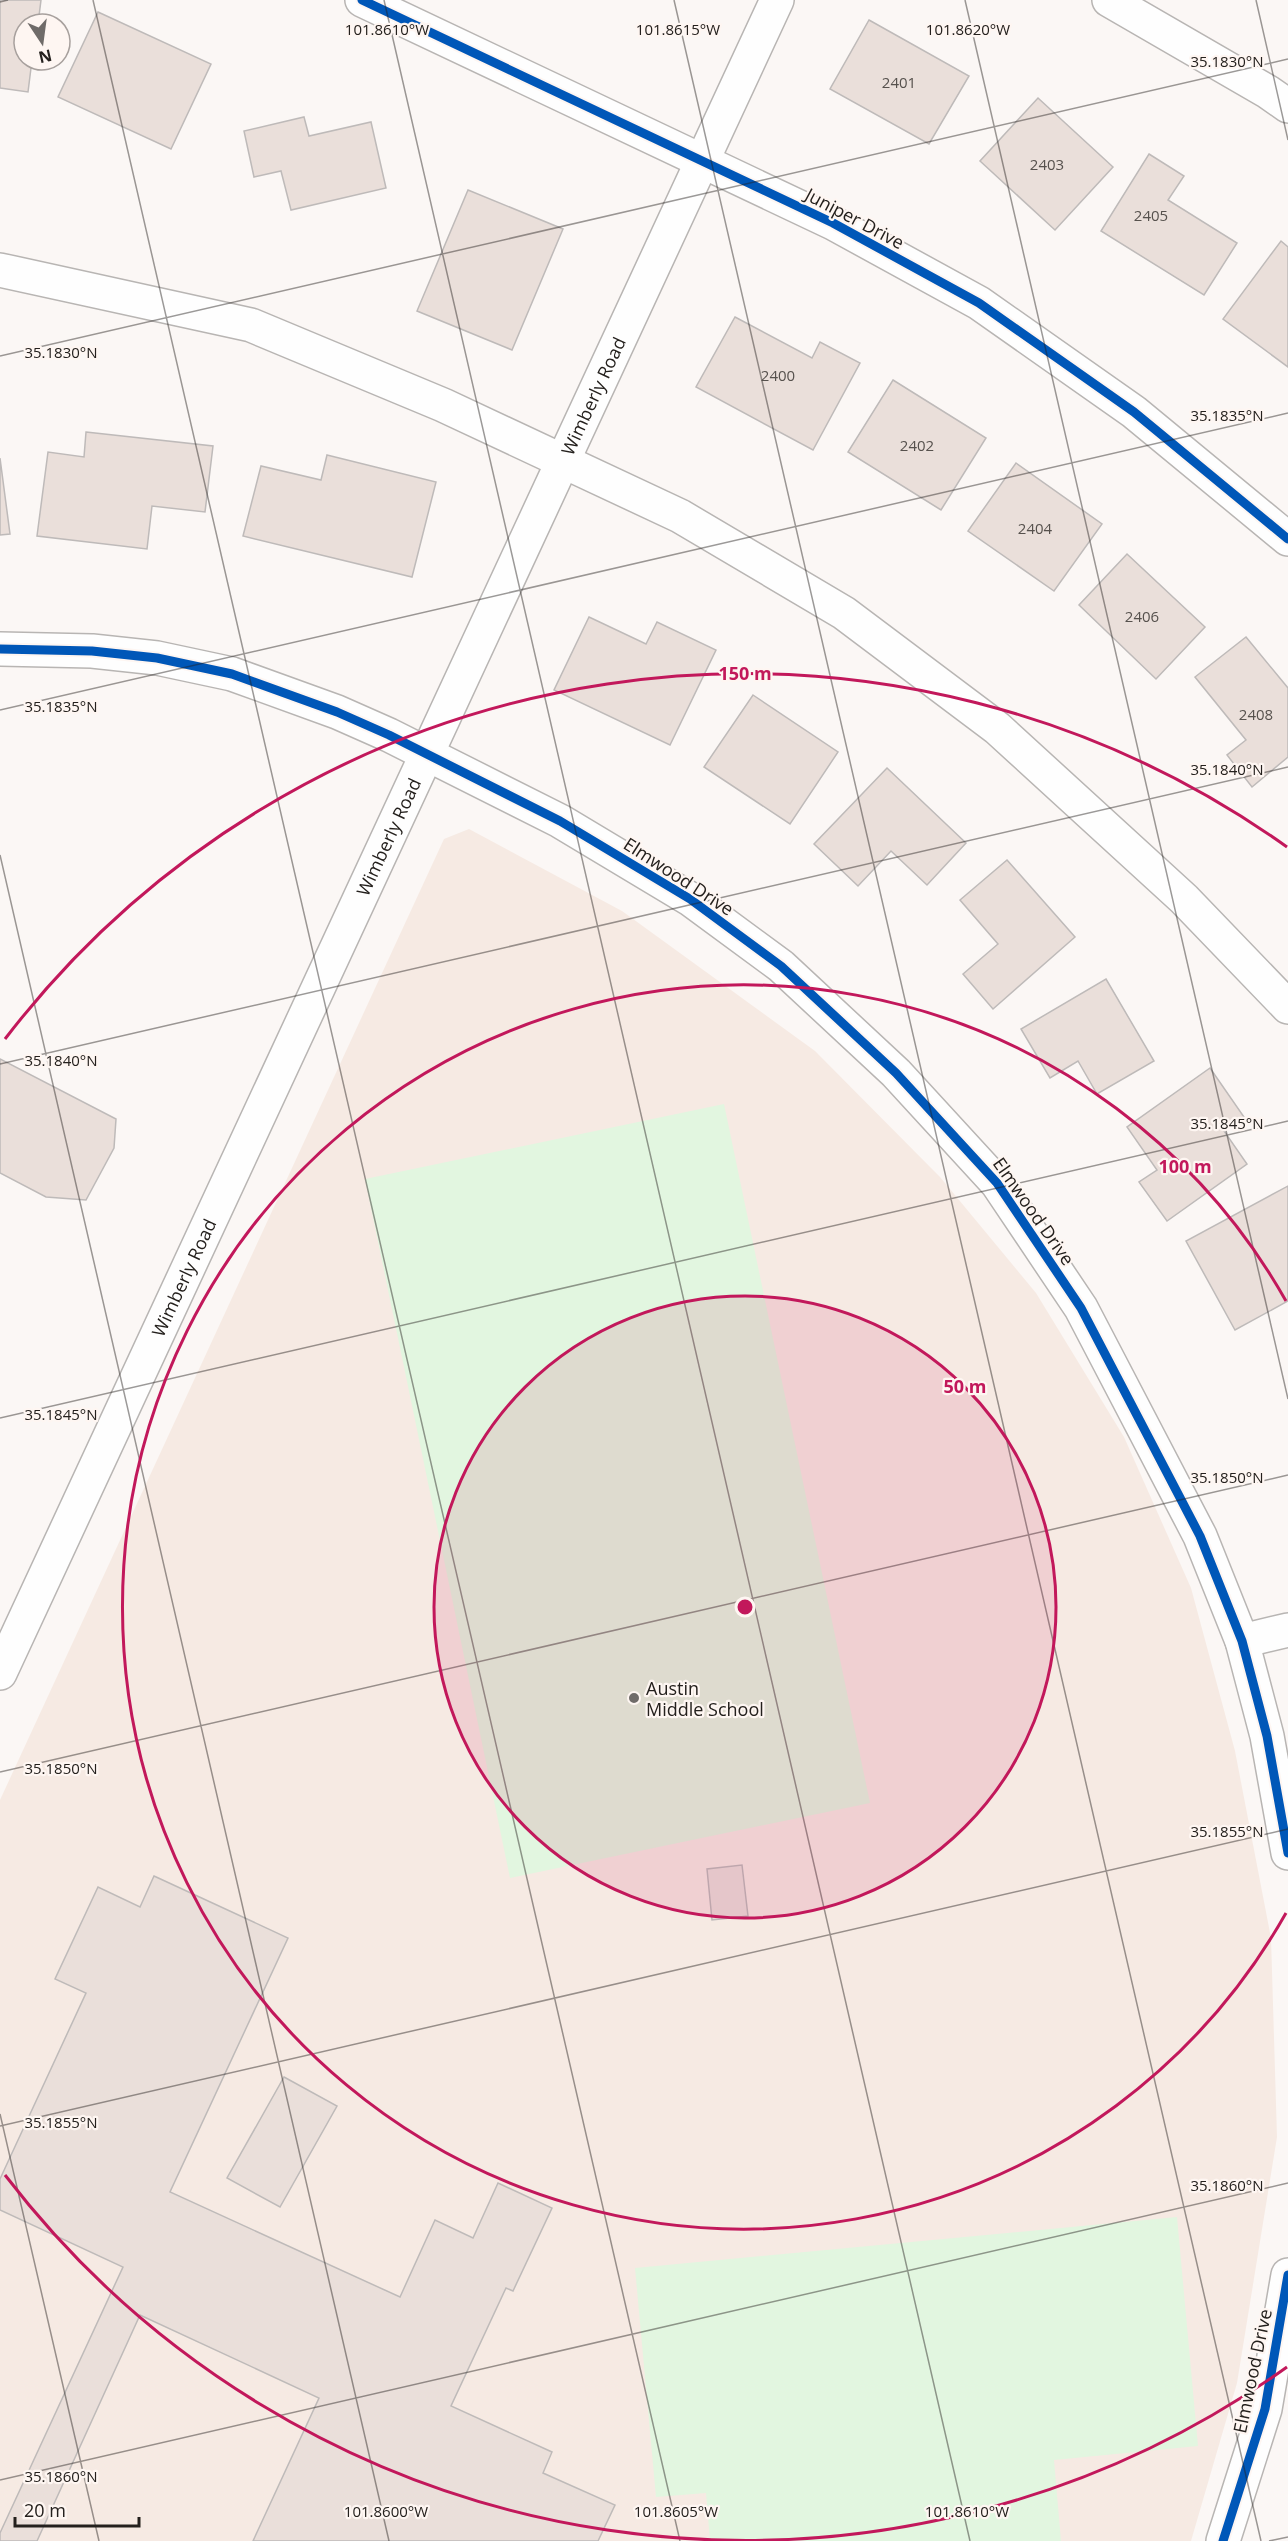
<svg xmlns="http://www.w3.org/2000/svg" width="1288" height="2541" viewBox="0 0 1288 2541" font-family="'Open Sans',sans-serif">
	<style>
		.built { fill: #f6eae3 }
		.green { fill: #e2f6e0 }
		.building { fill: #eadfda; stroke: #bebab9; stroke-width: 1.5 }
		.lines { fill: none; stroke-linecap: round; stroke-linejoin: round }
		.minor-casing { stroke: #b8b5b3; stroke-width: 36 }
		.major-casing { stroke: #b8b5b3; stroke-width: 36 }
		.minor { stroke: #fefefe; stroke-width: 33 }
		.major { stroke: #fefefe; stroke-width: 33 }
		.cycleway-casing { stroke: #fef6f2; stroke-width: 13 }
		.cycleway { stroke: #0057b8; stroke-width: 9 }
		.ticks { fill: none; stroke: #24201d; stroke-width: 1.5; stroke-opacity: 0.45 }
		.ring { fill: none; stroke: #c2185b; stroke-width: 3 }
		.poi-dot { fill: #6f6b69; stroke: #fef6f2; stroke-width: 2 }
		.labels { text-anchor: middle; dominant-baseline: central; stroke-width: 4.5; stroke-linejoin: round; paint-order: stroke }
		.number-label { font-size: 15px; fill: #56514d }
		.street-label { font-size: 18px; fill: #24201d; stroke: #fef6f2 }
		.poi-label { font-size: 18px; fill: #24201d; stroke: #fef6f2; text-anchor: start }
		.ticks-label { font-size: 15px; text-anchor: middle; fill: #24201d; stroke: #fef6f2; stroke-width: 4.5; stroke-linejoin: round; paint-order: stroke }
		.centre { fill: #c2185b; stroke: #fef6f2; stroke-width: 3 }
		.ring-label { font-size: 18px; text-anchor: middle; font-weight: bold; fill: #c2185b; stroke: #fef6f2; stroke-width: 4.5; stroke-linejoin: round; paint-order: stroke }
	</style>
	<rect width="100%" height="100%" fill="#fbf7f5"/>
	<path class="built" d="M469,829L622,911L815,1051L940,1177L1036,1293L1124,1437L1191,1588L1235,1751L1271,1938L1277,2137L1237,2383L1191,2541H0V1800L444,839Z"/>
	<g class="green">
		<path d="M724,1104L870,1803L510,1878L365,1179Z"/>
		<path d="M1177,2217L1198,2446L1054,2460L1061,2541H710L706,2493L656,2497L635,2268Z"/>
	</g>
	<g class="building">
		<path d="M0,0H41L38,24H24V60H32L28,92L0,88Z"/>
		<path d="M98,12L211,64L171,149L58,97Z"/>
		<path d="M869,20L969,76L929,144L830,89Z"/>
		<path d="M1038,98L1113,167L1055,230L980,161Z"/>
		<path d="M304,117L309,136L371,122L386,188L291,210L281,171L254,177L244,131Z"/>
		<path d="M1149,154L1184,176L1168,200L1237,243L1204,295L1101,231Z"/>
		<path d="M468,190L563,229L512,350L417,311Z"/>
		<path d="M1281,241L1288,247V367L1223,319Z"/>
		<path d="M735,317L812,358L820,342L860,363L813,450L696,387Z"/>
		<path d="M893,380L986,438L941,510L848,452Z"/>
		<path d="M86,432L213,446L205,512L152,506L147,549L37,536L48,452L84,457Z"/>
		<path d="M327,455L436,482L412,577L243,536L261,466L321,480Z"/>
		<path d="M0,458L10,534L0,535Z"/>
		<path d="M1016,463L1102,524L1054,591L968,531Z"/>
		<path d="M1127,554L1205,627L1156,679L1079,605Z"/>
		<path d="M589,617L646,644L657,622L716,650L670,745L554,690Z"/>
		<path d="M1246,637L1288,688V757L1252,787L1227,755L1246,740L1195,677Z"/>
		<path d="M753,695L838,752L790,824L704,767Z"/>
		<path d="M887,768L966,843L927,885L891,851L858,886L814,844Z"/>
		<path d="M1007,860L1075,937L993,1009L963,974L998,944L960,900Z"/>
		<path d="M1106,979L1154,1061L1097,1094L1078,1061L1050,1078L1021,1029Z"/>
		<path d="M0,1059L116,1119L114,1148L86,1200L46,1197L0,1173Z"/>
		<path d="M1210,1068L1244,1117L1224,1131L1247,1164L1167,1221L1139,1182L1157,1170L1127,1127Z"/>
		<path d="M1288,1186V1301L1235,1330L1186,1241Z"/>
		<path d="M742,1865L748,1916L712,1920L707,1869Z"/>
		<path d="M154,1876L288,1938L170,2192L400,2297L435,2220L473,2238L498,2183L552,2208L513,2291L506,2288L451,2406L552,2452L543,2473L615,2505L598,2541H253L319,2398L140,2315L37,2541H0V2533L123,2267L0,2210V2179L86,1993L55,1979L98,1887L140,1907Z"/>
		<path d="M284,2077L337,2106L280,2207L227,2178Z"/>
	</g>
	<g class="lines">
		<g class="minor-casing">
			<g id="minor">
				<path d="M362,0L833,223L979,303L1134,412L1288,539"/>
				<path d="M1109,0L1268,92L1288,106"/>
				<path d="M0,270L251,325L443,405L680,516L844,613L997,728L1184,899L1288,1007"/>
			</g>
		</g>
		<g class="major-casing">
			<g id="major">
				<path d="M0,649L92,651L157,658L232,674L337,712L389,735L560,821L690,899L781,966L896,1073L997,1183L1081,1308L1200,1536L1242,1641L1267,1736L1288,1853"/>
				<path d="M1242,1641L1288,1630"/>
				<path id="s1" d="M0,1673L777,0"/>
				<path d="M1223,2541L1265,2409L1288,2275"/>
			</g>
		</g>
		<use href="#minor" class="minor"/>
		<use href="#major" class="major"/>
		<g class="cycleway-casing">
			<g id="cycleway">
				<path d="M362,0L833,223L979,303L1134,412L1288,539"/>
				<path d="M0,649L92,651L157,658L232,674L337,712L389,735L560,821L690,899L781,966L896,1073L997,1183L1081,1308L1200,1536L1242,1641L1267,1736L1288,1853"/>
				<path d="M1223,2541L1265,2409L1288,2275"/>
			</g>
		</g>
		<use href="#cycleway" class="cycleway"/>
	</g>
	<path class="ticks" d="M93,0L680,2541M384,0L970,2541M674,0L1261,2541M965,0L1288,1399M1256,0L1288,140M0,2L8,0M0,356L1288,59M0,710L1288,413M0,855L389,2541M0,1064L1288,767M0,1418L1288,1121M0,1772L1288,1475M0,2114L99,2541M0,2126L1288,1829M0,2480L1288,2183M1269,2541L1288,2537"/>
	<circle cx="745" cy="1607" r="311" fill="#c2185b" fill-opacity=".12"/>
	<g class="ring">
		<circle cx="745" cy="1607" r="311"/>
		<path d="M1286 1913A622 622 0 1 1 1286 1301"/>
		<path d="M1287 2367A933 933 0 0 1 5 2175M5 1039A933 933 0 0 1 1287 847"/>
	</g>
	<circle class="poi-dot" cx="634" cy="1698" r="6"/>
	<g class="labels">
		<g class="number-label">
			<text x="899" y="82">2401</text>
			<text x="1047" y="164">2403</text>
			<text x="1151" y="215">2405</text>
			<text x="778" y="375">2400</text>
			<text x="917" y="445">2402</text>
			<text x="1035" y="528">2404</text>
			<text x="1142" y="616">2406</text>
			<text x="1256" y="714">2408</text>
		</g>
		<g class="street-label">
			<text transform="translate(855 218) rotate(28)">Juniper Drive</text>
			<text stroke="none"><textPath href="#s1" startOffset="1408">Wimberly Road</textPath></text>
			<text stroke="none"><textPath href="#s1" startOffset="922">Wimberly Road</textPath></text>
			<text transform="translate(679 876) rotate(33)">Elmwood Drive</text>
			<text transform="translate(1034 1211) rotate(55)">Elmwood Drive</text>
			<text stroke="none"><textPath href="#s1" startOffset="436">Wimberly Road</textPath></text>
			<text transform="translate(1252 2371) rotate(-78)">Elmwood Drive</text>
		</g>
		<g class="poi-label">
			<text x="646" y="1688">Austin<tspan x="646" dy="21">Middle School</tspan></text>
		</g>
	</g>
	<g class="ticks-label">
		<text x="387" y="35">101.8610°W</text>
		<text x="678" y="35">101.8615°W</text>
		<text x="968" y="35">101.8620°W</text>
		<text x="1227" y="67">35.1830°N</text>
		<text x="61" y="358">35.1830°N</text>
		<text x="1227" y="421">35.1835°N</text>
		<text x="61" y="712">35.1835°N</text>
		<text x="1227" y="775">35.1840°N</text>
		<text x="61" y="1066">35.1840°N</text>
		<text x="1227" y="1129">35.1845°N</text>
		<text x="61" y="1420">35.1845°N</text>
		<text x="1227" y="1483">35.1850°N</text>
		<text x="61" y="1774">35.1850°N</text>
		<text x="1227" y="1837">35.1855°N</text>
		<text x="61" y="2128">35.1855°N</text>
		<text x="1227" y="2191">35.1860°N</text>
		<text x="61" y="2482">35.1860°N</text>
		<text x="386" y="2517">101.8600°W</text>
		<text x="676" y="2517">101.8605°W</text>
		<text x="967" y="2517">101.8610°W</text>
	</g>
	<circle cx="745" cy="1607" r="9" class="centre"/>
	<g class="ring-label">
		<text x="745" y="680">150 m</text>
		<text x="1185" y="1173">100 m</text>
		<text x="965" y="1393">50 m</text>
	</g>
	<g transform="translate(42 42) rotate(167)"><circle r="28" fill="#fef6f2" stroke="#a7a09d" stroke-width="1.5"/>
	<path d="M0-4.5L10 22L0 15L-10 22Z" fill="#6f6b69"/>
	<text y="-9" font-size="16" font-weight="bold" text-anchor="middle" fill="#24201d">N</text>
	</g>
	<path d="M15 2517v9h124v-9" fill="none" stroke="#24201d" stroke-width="3"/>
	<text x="24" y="2517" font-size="18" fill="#24201d" stroke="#fef6f2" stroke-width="4.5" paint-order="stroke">20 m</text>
</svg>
